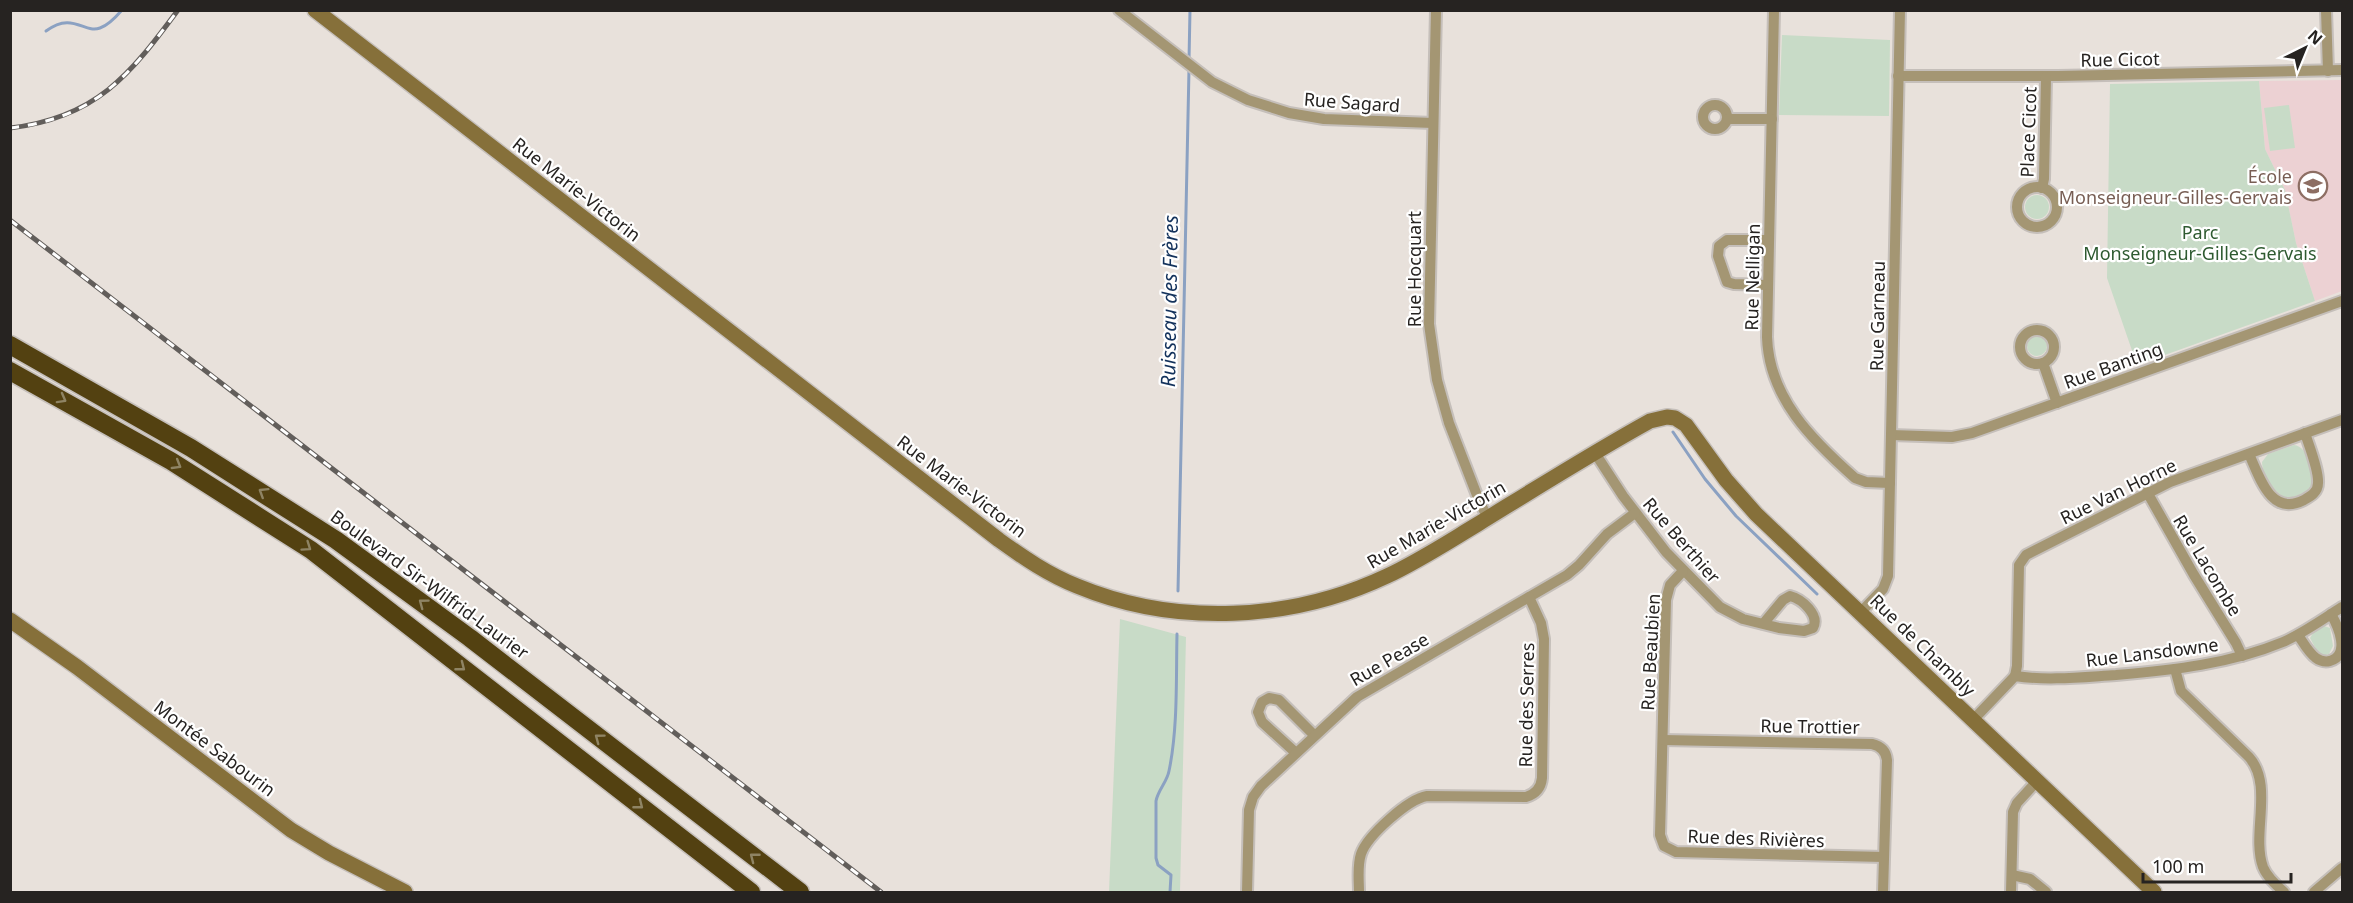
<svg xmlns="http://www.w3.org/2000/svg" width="2353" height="903" viewBox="0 0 2353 903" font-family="'Noto Sans',sans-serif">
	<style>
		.education { fill: #ecd1d3 }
		.green { fill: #c8dbc7 }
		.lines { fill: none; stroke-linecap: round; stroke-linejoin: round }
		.stream { stroke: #8ba1c2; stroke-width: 3 }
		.street-casing { stroke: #c5bfba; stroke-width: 14 }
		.secondary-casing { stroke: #c5bfba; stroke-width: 18 }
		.highway-casing { stroke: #c5bfba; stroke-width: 21 }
		.street { stroke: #a49673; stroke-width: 10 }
		.secondary { stroke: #86703a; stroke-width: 15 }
		.highway { stroke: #534111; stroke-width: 18 }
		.rail-casing { stroke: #625e5b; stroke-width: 5 }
		.rail { stroke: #fff; stroke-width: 3; stroke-dasharray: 9; stroke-linecap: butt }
		.oneway { stroke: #8f8464 }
		.labels { text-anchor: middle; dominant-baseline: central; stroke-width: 4.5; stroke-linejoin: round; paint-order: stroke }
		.street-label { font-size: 18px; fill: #262321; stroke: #fff }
		.education-label { font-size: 18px; fill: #785e54; stroke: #fff; text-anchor: end }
		.park-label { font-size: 18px; fill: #2e5a30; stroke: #fff }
		.water-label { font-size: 20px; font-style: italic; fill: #13325c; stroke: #fff }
	</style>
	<rect width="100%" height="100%" fill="#e8e1db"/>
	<path class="education" d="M2342,80V291L2315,301L2296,243L2285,190L2265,149L2259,81Z"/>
	<g class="green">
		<path d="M1782,35L1890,40L1889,116L1779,115Z"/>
		<path d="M2259,81L2265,149L2285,190L2296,243L2315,301L2137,365L2107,278L2110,84Z"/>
		<path d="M2289,105L2295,148L2270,151L2264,108Z"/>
		<circle cx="2037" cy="207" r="12"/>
		<circle cx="2037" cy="346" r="10"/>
		<path d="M2294,445C2309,447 2312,471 2313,484L2307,492L2287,499C2275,494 2262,475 2262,462L2268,454Z"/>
		<path d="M1120,619L1186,637L1180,892H1109Z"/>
		<path d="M2324,626L2330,628L2333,646L2329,654L2323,656L2318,653L2310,638L2313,633Z"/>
	</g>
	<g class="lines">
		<g class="stream">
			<path d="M46,31C73,11 84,34 100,28C109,25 116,17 122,10"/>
			<path d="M1189,60L1190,10"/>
			<path d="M1673,432L1705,479L1736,516L1817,594"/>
			<path d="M1178,591L1189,69"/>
			<path d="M1170,892L1171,875L1158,865L1156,858V801C1158,790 1167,782 1169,771C1178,728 1176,678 1177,634"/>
		</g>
		<g class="street-casing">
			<g id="street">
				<path d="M1119,10L1212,82L1248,100L1289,113L1324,119L1433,123"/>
				<path d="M1436,10L1429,324L1437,380L1449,423L1480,503L1488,518"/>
				<path d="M1774,10L1767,337C1769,398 1812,440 1855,478L1866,482L1890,483"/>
				<path d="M2326,10L2328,71"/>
				<path d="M1898,76H2058L2342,70"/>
				<circle cx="1715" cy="117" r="12"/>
				<path d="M1727,119H1772"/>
				<circle cx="2037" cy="207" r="20"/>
				<path d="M2042,188L2044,179L2046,77"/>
				<path d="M1768,285L1734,284L1727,282L1718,256L1719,246L1727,240H1769"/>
				<circle cx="2037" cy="347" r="17"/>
				<path d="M2043,363L2057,403"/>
				<path d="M1891,435L1952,437L1972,433L2342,301"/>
				<path d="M1595,453L1623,496L1666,552L1720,607L1743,619L1779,628L1804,631L1813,628C1820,615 1802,599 1790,596L1783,600L1763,624"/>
				<path d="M2249,454C2260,478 2271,517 2304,500C2311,496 2318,492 2318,483C2319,470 2309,446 2305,433"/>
				<path d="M2147,492L2194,575L2236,643L2242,656"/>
				<path d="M1683,571L1670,585L1666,600L1660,835L1664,846L1676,852L1884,857"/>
				<path d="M1860,613L1883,589L1888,576L1900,10"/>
				<path d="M2298,635C2303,642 2308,652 2316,658C2320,661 2325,662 2330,661C2351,655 2338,626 2331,614"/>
				<path d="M2175,669L2181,691L2249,757C2274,785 2251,834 2263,867C2267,877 2276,885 2284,892"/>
				<path d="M2015,676L2017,666L2019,565L2026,555L2170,482L2342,420"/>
				<path d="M1973,720L2015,676C2048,681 2083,677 2116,675C2173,670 2230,664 2283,642C2304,633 2323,619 2342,607"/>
				<path d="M1663,740L1872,744C1881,746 1886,751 1887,760L1883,892"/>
				<path d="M1296,753L1262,722L1258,712L1262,702L1269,698L1279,700L1314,735"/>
				<path d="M2012,875L2030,879L2046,892"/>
				<path d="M1247,892L1249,810L1253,797L1261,786L1357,697L1567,575L1579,565L1607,534L1635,513"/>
				<path d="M1359,892C1359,880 1357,866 1361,854C1367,836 1408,799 1427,796L1526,797C1536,794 1541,788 1542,778L1544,639L1541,623L1529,597"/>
				<path d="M2011,892L2013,812L2017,803L2037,781"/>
				<path d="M2314,892L2342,868"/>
			</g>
		</g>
		<g class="secondary-casing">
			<g id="secondary">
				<path d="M315,10L999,540C1024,558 1049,575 1077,586C1176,627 1292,621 1387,576C1419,561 1448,542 1478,524C1535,489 1592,453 1650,421L1667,417L1675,418L1686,425L1726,480L1756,514L2154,892"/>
				<path d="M10,620L77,667L291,830L329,853L405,892"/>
			</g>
		</g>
		<g class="highway-casing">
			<g id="highway">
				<path d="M10,345L191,448L336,540L470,638L800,892"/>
				<path d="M10,371L171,461L311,550L751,892"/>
			</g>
		</g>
		<use href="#street" class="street"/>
		<use href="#secondary" class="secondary"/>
		<use href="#highway" class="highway"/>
		<g class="rail-casing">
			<g id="rail">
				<path d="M10,128C96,118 130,75 178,10"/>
				<path d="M10,220L881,892"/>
			</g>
		</g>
		<use href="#rail" class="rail"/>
	</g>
	<defs><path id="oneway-chevron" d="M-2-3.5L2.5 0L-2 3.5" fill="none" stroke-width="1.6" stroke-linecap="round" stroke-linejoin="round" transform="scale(1.5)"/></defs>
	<g class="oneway">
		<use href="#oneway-chevron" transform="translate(62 399) rotate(29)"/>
		<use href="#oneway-chevron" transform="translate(177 465) rotate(31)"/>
		<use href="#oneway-chevron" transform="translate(263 492) rotate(-148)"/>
		<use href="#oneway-chevron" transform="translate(307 547) rotate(35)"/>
		<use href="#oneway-chevron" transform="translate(423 603) rotate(-143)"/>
		<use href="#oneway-chevron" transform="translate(461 667) rotate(38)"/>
		<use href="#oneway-chevron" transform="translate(599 738) rotate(-143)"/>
		<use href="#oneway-chevron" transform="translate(639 805) rotate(38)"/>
		<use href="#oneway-chevron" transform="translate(754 857) rotate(-142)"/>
	</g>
	<defs>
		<g id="school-ring" transform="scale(1.5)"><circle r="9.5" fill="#fff" stroke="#8d6e63" stroke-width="1.5"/><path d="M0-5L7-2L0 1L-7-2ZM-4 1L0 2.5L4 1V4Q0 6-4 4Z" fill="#8d6e63"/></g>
	</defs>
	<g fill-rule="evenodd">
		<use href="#school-ring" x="2313" y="186"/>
	</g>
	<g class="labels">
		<g class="street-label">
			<text transform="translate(2120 59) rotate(-1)">Rue Cicot</text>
			<text transform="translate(1352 102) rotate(4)">Rue Sagard</text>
			<text transform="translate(2028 132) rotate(-88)">Place Cicot</text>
			<text transform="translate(577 189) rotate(38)">Rue Marie-Victorin</text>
			<text transform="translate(1414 269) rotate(-90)">Rue Hocquart</text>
			<text transform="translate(1752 277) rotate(-89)">Rue Nelligan</text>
			<text transform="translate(1877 316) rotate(-89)">Rue Garneau</text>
			<text transform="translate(2113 365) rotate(-20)">Rue Banting</text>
			<text transform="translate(962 486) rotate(37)">Rue Marie-Victorin</text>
			<text transform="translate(2118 491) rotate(-26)">Rue Van Horne</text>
			<text transform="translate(1436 524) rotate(-30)">Rue Marie-Victorin</text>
			<text transform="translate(1682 540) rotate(49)">Rue Berthier</text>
			<text transform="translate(2208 565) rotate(59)">Rue Lacombe</text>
			<text transform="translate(430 584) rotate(36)">Boulevard Sir-Wilfrid-Laurier</text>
			<text transform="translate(1923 645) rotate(44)">Rue de Chambly</text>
			<text transform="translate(1650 652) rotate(-87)">Rue Beaubien</text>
			<text transform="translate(2152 652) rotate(-7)">Rue Lansdowne</text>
			<text transform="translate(1389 659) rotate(-30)">Rue Pease</text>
			<text transform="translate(1526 705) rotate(-89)">Rue des Serres</text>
			<text transform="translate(1810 726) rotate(1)">Rue Trottier</text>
			<text transform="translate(215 748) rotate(37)">Montée Sabourin</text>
			<text transform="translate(1756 838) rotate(2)">Rue des Rivières</text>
		</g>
		<g class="education-label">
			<text x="2292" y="176">École<tspan x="2292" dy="21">Monseigneur-Gilles-Gervais</tspan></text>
		</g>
		<g class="park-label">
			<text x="2200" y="232">Parc<tspan x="2200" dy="21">Monseigneur-Gilles-Gervais</tspan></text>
		</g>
		<g class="water-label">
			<text transform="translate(1169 301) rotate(-89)">Ruisseau des Frères</text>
		</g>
	</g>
	<rect width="2353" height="903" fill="none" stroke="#262321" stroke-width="24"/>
	<g transform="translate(2305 48) rotate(43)" stroke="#ffffff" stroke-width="4.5" paint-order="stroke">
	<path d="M0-4.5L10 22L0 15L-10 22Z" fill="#262321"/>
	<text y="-9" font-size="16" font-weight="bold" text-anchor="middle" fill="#262321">N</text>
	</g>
	<path d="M2143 873v9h148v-9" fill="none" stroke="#262321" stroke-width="3"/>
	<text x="2152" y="873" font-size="18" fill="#262321" stroke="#ffffff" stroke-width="4.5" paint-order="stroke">100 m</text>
</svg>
